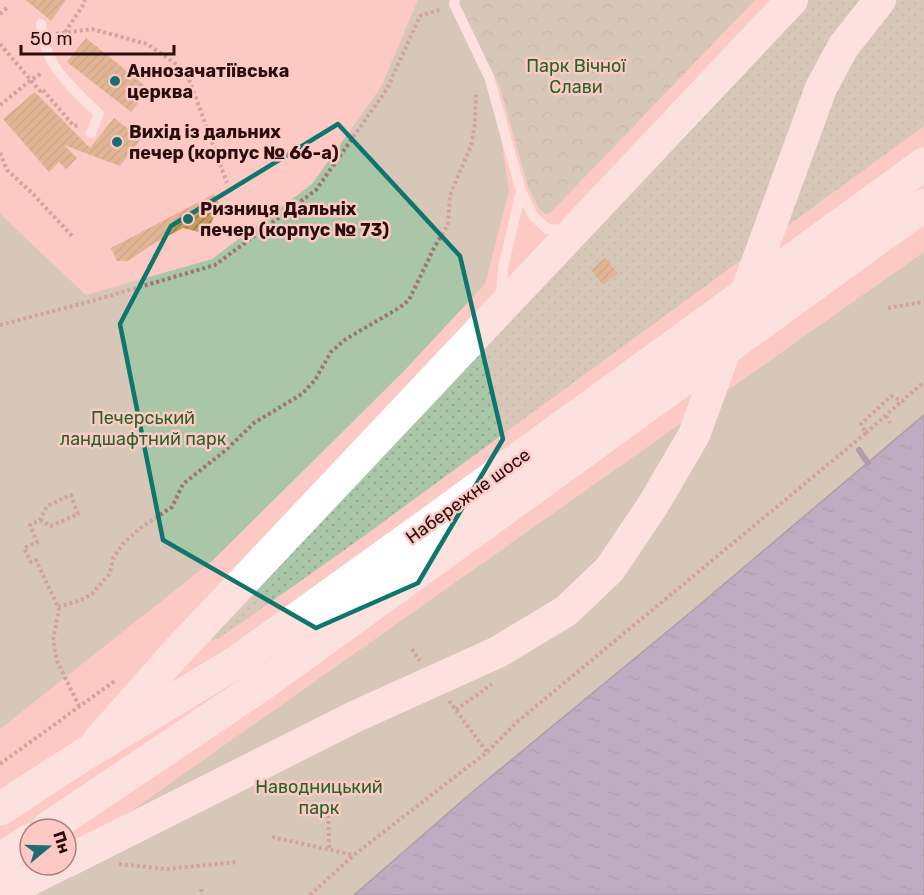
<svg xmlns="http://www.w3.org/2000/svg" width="924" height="895" viewBox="0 0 924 895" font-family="Rubik,sans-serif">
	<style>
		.grass { fill: url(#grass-dots) }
		.forest { fill: url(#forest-crowns) }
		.green { fill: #a9c6a8 }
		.water { fill: url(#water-ripples); stroke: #5c6489; stroke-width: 1.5 }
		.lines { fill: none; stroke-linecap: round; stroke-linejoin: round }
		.stream { stroke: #5c6489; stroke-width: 6 }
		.building { fill: url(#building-hatch) }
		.path { stroke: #9d7471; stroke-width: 4; stroke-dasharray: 3 3; stroke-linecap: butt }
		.lane { stroke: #fff; stroke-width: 10 }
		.secondary { stroke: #fff; stroke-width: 32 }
		.primary { stroke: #fff; stroke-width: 33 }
		.marked { fill: none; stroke: #0f766e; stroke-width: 4.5; stroke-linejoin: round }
		.poi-dot { fill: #1f6b72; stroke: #fcc9c5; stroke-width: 2 }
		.labels { text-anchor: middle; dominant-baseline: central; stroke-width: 5; stroke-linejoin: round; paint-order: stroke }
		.park-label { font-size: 18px; fill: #246527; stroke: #fcc9c5 }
		.poi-label { font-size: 18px; font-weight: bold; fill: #2a0d0c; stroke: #fcc9c5; text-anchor: start }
		.street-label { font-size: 18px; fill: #2a0d0c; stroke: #fcc9c5 }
	</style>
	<defs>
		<pattern id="grass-dots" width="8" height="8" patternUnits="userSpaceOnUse" patternTransform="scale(1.5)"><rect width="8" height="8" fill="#a9c6a8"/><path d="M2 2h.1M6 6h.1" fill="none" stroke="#92a98f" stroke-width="1.8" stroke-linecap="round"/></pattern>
		<pattern id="forest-crowns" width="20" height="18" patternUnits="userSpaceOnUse" patternTransform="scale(1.5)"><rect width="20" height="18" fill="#a9c6a8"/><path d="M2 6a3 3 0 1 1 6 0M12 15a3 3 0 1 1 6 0" fill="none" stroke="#92a98f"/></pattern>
		<pattern id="water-ripples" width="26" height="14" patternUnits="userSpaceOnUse" patternTransform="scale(1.5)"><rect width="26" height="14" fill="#718abf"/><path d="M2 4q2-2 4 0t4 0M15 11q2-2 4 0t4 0" fill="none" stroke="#5d6f9a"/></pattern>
		<pattern id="building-hatch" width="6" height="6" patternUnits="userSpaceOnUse" patternTransform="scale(1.5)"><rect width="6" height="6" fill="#c09e59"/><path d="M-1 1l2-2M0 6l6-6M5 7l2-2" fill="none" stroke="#9c7f48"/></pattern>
	</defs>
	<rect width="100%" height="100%" fill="#fcc9c5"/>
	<path class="grass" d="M806,0H924V126L353,544L218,639L212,640L210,637Z"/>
	<path class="forest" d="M455,0H755L550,213L545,214L538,207L528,187L500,87L454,4Z"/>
	<g class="green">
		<path d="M418,0H455L494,90L509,191L485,284L403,372L212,561L0,729V214L86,295L212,259L312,184L381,87Z"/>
		<path d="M924,252V415L691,612L470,794L354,895H9L66,857Z"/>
	</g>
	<path class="water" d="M924,415V895H354L470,794L691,612Z"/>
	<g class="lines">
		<path class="stream" d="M859,450L868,463"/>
	</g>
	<g class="building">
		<path d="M26,0H66L51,21Z"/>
		<path d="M86,38L149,89L131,112L67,62Z"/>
		<path d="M35,92L90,148L114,118L141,139L120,166L64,145L77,158L66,169L59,162L49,172L3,119Z"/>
		<path d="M214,194L221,208L216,211L209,229L203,233L183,228L153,244L128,261H117L111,248Z"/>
		<path d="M605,258L618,273L603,285L591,270Z"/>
	</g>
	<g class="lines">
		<g class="path">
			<path d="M0,14L8,7"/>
			<path d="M65,32L82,7L85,0"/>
			<path d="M56,34L92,29L147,44L186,71L227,183"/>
			<path d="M0,44L40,91L42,89L74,126L80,125"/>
			<path d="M0,105L31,80L42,73"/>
			<path d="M0,153L7,170L31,192L74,238"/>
			<path d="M888,308L924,302"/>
			<path d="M0,325L88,302L215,265L316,190L387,89L420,16L442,9"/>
			<path d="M886,416L890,423"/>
			<path d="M866,433L902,401"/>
			<path d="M40,520L51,526L78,514L71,495L47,506L40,520L30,525L37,542L24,548L31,562L36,560L59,609L53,640L57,661L79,706"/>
			<path d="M58,607L81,600L92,594L110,573L113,558L123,544L139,529L172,507L183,484L226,450L254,423L302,394L315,380L331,352L346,339L399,308L409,300L435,246L448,225L450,195L471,146L475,124L476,91"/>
			<path d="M412,649L420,661"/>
			<path d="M449,701L487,752"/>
			<path d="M456,710L492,684"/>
			<path d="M0,764L116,680"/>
			<path d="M328,803L329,848"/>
			<path d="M272,837L354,855"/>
			<path d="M119,864L167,869L237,862"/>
			<path d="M201,889L202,895"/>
			<path d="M310,895L354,855L487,752L517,722L866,433L861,424L891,396L902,401L924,382"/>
		</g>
		<g class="lane">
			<path d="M455,0L454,4L489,77L521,191L533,216L547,229L568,230"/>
			<path d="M41,24C45,68 70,85 99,114L91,133"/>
			<path d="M501,297L503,268L521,191"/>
		</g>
		<g class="secondary">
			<path d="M98,741L175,654L792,0"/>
			<path d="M66,862L354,717L498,652L566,611L610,569L653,505L694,435L821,88L843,47L880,0"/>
			<path d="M0,895L59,865"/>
		</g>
		<g class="primary">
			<path d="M0,809L88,752L238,661L411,537L924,164"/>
			<path d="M47,829L267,681L924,205"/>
			<path d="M0,860L30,840"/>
		</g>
	</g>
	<path d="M0 0H924V895H0ZM338,124L460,256L503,439L418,583L316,628L163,540L120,324L171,226Z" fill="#fcc9c5" fill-opacity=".55" fill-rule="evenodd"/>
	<path class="marked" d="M338,124L460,256L503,439L418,583L316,628L163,540L120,324L171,226Z"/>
	<g class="poi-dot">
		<circle cx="115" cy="81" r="6"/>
		<circle cx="117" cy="142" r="6"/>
		<circle cx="188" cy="219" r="6"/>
	</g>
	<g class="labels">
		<g class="park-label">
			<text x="576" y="66">Парк Вічної<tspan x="576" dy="21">Слави</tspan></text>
			<text x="143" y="418">Печерський<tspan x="143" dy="21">ландшафтний парк</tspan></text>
			<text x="319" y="787">Наводницький<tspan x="319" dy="21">парк</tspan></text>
		</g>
		<g class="poi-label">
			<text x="127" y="71">Аннозачатіївська<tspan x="127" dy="21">церква</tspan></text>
			<text x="129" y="132">Вихід із дальних<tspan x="129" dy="21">печер (корпус № 66-а)</tspan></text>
			<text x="200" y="209">Ризниця Дальніх<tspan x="200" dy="21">печер (корпус № 73)</tspan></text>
		</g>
		<g class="street-label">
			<text transform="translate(468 496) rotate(-36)">Набережне шосе</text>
		</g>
	</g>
	<g transform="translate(48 847) rotate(71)"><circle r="28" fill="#fcc9c5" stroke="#a87e7b" stroke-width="1.5"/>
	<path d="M0-4.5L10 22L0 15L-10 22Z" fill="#1f6b72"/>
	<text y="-9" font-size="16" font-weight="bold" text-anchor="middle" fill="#2a0d0c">Пн</text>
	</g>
	<path d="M21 45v9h153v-9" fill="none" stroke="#2a0d0c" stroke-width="3"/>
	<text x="30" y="45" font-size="18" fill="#2a0d0c" stroke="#fcc9c5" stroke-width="4.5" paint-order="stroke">50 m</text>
</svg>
